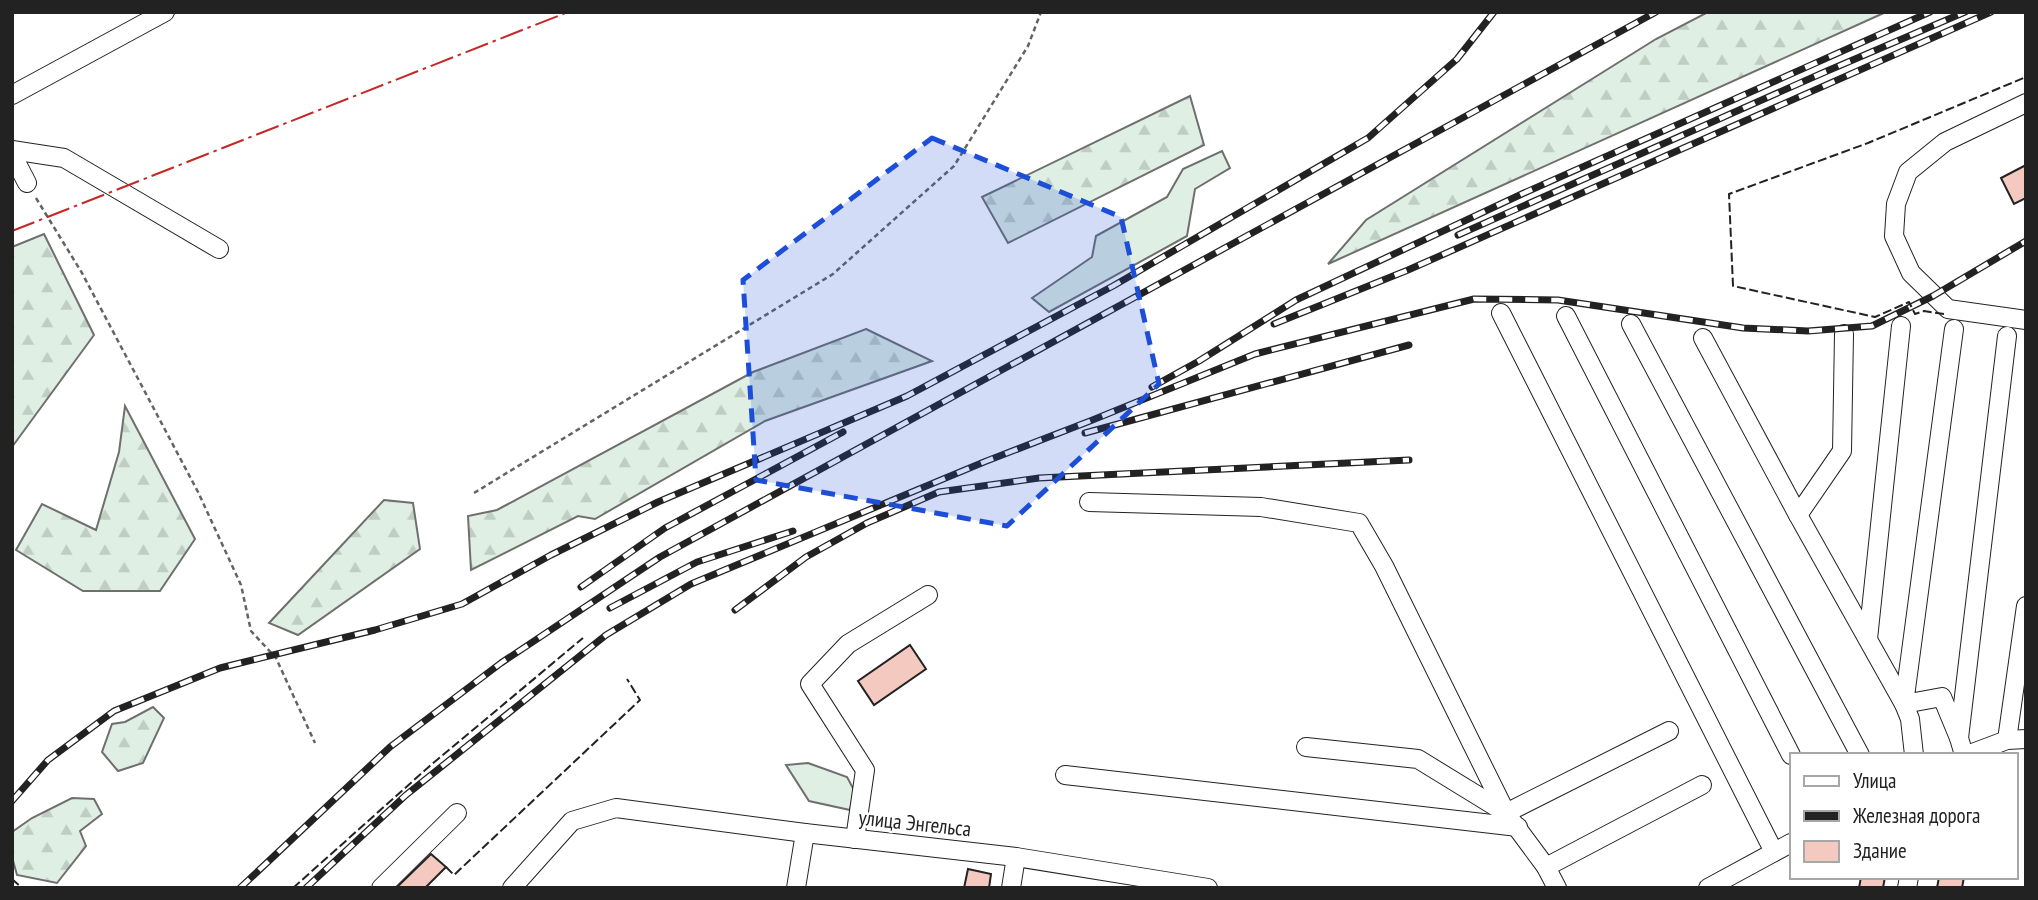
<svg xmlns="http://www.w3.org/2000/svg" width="2038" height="900" viewBox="0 0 2038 900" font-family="'PT Sans Narrow',sans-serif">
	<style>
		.grass { fill: #e0efe3; stroke: #6f6f6f; stroke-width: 2 }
		.forest { fill: url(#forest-firs); stroke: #6f6f6f; stroke-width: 2 }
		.building { fill: #f3c9c0; stroke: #222; stroke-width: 2 }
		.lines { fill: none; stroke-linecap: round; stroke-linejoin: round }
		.minor-casing { stroke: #222; stroke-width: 20 }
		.path { stroke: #646464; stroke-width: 2.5; stroke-dasharray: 5 3.5; stroke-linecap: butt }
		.minor { stroke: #fff; stroke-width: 18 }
		.rail-casing { stroke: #222; stroke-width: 7 }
		.rail { stroke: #fff; stroke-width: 4.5; stroke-dasharray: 13; stroke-linecap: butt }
		.fence { stroke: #222; stroke-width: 2; stroke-dasharray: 9 3.5; stroke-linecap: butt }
		.power { stroke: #c62828; stroke-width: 2; stroke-dasharray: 24 5 3.5 5; stroke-linecap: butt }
		.marked { fill: #1d4ed8; fill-opacity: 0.2; stroke: #1d4ed8; stroke-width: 5; stroke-dasharray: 14 9; stroke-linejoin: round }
		.labels { text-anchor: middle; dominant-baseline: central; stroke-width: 5; stroke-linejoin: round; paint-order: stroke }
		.street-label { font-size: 21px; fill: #222; stroke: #fff }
	</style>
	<defs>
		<pattern id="forest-firs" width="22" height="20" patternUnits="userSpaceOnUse" patternTransform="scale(1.75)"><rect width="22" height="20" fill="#e0efe3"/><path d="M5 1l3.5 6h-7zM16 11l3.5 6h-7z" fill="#c0cdc2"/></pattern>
	</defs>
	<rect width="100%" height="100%" fill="#fff"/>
	<g class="grass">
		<path d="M1222,151L1230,168L1195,189L1187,236L1049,312L1032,298L1092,257L1096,236L1167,197L1183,169Z"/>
		<path d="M808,763L847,777L854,790L850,810L809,801L786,765Z"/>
	</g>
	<g class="forest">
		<path d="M1708,12H1886L1328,264L1366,220L1656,39Z"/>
		<path d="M1190,96L1204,145L1008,243L982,197Z"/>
		<path d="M44,234L94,335L12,447V247Z"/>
		<path d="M866,329L932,361L765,421L595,519L578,516L471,570L468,516L497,510L753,372Z"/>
		<path d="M125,406L195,539L160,591H83L16,550L42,504L96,530L119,452Z"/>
		<path d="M384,500L413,503L420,549L298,635L269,623Z"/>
		<path d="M153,707L164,718L143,763L118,771L102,752L112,724L125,722Z"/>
		<path d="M72,798L94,799L102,814L80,831L86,846L57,883L17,875L12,857V832L32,818Z"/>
	</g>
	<g class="building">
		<path d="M2026,165V198L2014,204L2001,178Z"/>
		<path d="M910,645L926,669L874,705L858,681Z"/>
		<path d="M431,854L446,867L425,888H396Z"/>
		<path d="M968,869L991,874L989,888H964Z"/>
		<path d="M1861,877H1885L1883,888H1859Z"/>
		<path d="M1939,877H1964L1962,888H1937Z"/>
	</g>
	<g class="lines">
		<g class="minor-casing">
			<g id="minor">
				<path d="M12,95L165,12"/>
				<path d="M2026,103L1945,142L1908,172L1896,204L1894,236L1911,273L1948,309L2026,320"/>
				<path d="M12,150L64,158L219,249"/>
				<path d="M12,154L27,183"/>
				<path d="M1501,313L1774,852"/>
				<path d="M1566,316L1791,755"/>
				<path d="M1631,324L1860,755"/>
				<path d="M1954,329L1904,704L1942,697L1959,738"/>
				<path d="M1703,338L1798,515L1904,704L1910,719L1914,755"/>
				<path d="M1089,502L1261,507L1359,523L1384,566L1506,813L1546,867L1557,888"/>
				<path d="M1798,515L1842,451L1844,334"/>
				<path d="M1868,639L1901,326"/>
				<path d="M2007,740L2026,606"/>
				<path d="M1306,747L1418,759L1506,813L1669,731"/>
				<path d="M1964,755L1959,738L2007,336"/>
				<path d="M1967,755L2007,740L2026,739"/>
				<path d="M1065,775L1518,827"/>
				<path d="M855,839L865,770L810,684L848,644L928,595"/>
				<path d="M1546,867L1702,785"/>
				<path d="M381,888L457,813"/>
				<path d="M512,888L572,821L616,808L805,833L1016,857L1208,888"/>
				<path d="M796,888L805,833"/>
				<path d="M1011,888L1016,857"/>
				<path d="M1708,888L1791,843"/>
				<path d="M1907,888L1909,877"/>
			</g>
		</g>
		<g class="path">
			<path d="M36,198L82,273L198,492L241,585L251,631L276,658L315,743"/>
			<path d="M474,493L833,274L954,166L1028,46L1041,12"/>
		</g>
		<use href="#minor" class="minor"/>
		<g class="rail-casing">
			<g id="rail">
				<path d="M1458,235L1827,71L1965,12"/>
				<path d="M1274,324L1408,270L1991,12"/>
				<path d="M1152,387L1199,361L1296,300L1524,193L1930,12"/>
				<path d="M1085,433L1409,345"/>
				<path d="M581,587L665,528L843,432"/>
				<path d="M610,608L697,562L793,531"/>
				<path d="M735,610L806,557L867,523L939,492L1039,478L1409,460"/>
				<path d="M12,801L48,760L114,711L220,668L375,630L462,604L551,555L658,502L907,396L1113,286L1368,138L1457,59L1494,12"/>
				<path d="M240,888L390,747L501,663L660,557L1656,12"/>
				<path d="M306,888L406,795L606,635L691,584L984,462L1090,421L1255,354L1474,299L1558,300L1743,328L1808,331L1872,326L1933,296L2026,241"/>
			</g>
		</g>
		<use href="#rail" class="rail"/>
		<g class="fence">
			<path d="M1944,314L1924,311L1915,314L1909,302L1875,317L1733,286L1729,194L1868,143L2026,77"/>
			<path d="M446,867L454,875L640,700L627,679"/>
			<path d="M12,879L22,888"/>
			<path d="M293,888L432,764L583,638"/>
		</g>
		<path class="power" d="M12,231L568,12"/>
	</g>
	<path class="marked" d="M932,138L1121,217L1159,384L1007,526L756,480L743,280Z"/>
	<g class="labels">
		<g class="street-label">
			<text transform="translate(915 823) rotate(6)">улица Энгельса</text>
		</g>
	</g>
	<rect width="2038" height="900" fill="none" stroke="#222222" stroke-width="28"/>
	<rect x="1790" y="753" width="228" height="126" fill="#ffffff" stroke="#a7a7a7" stroke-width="2"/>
	<rect x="1804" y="776" width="35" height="10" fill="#ffffff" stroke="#a7a7a7" stroke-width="2"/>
	<text x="1853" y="788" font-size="21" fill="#222222">Улица</text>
	<rect x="1804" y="811" width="35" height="10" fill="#222222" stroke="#a7a7a7" stroke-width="2"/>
	<text x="1853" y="823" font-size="21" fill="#222222">Железная дорога</text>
	<rect x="1804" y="841" width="35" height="21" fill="#f3c9c0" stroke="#a7a7a7" stroke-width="2"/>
	<text x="1853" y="858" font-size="21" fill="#222222">Здание</text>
</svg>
